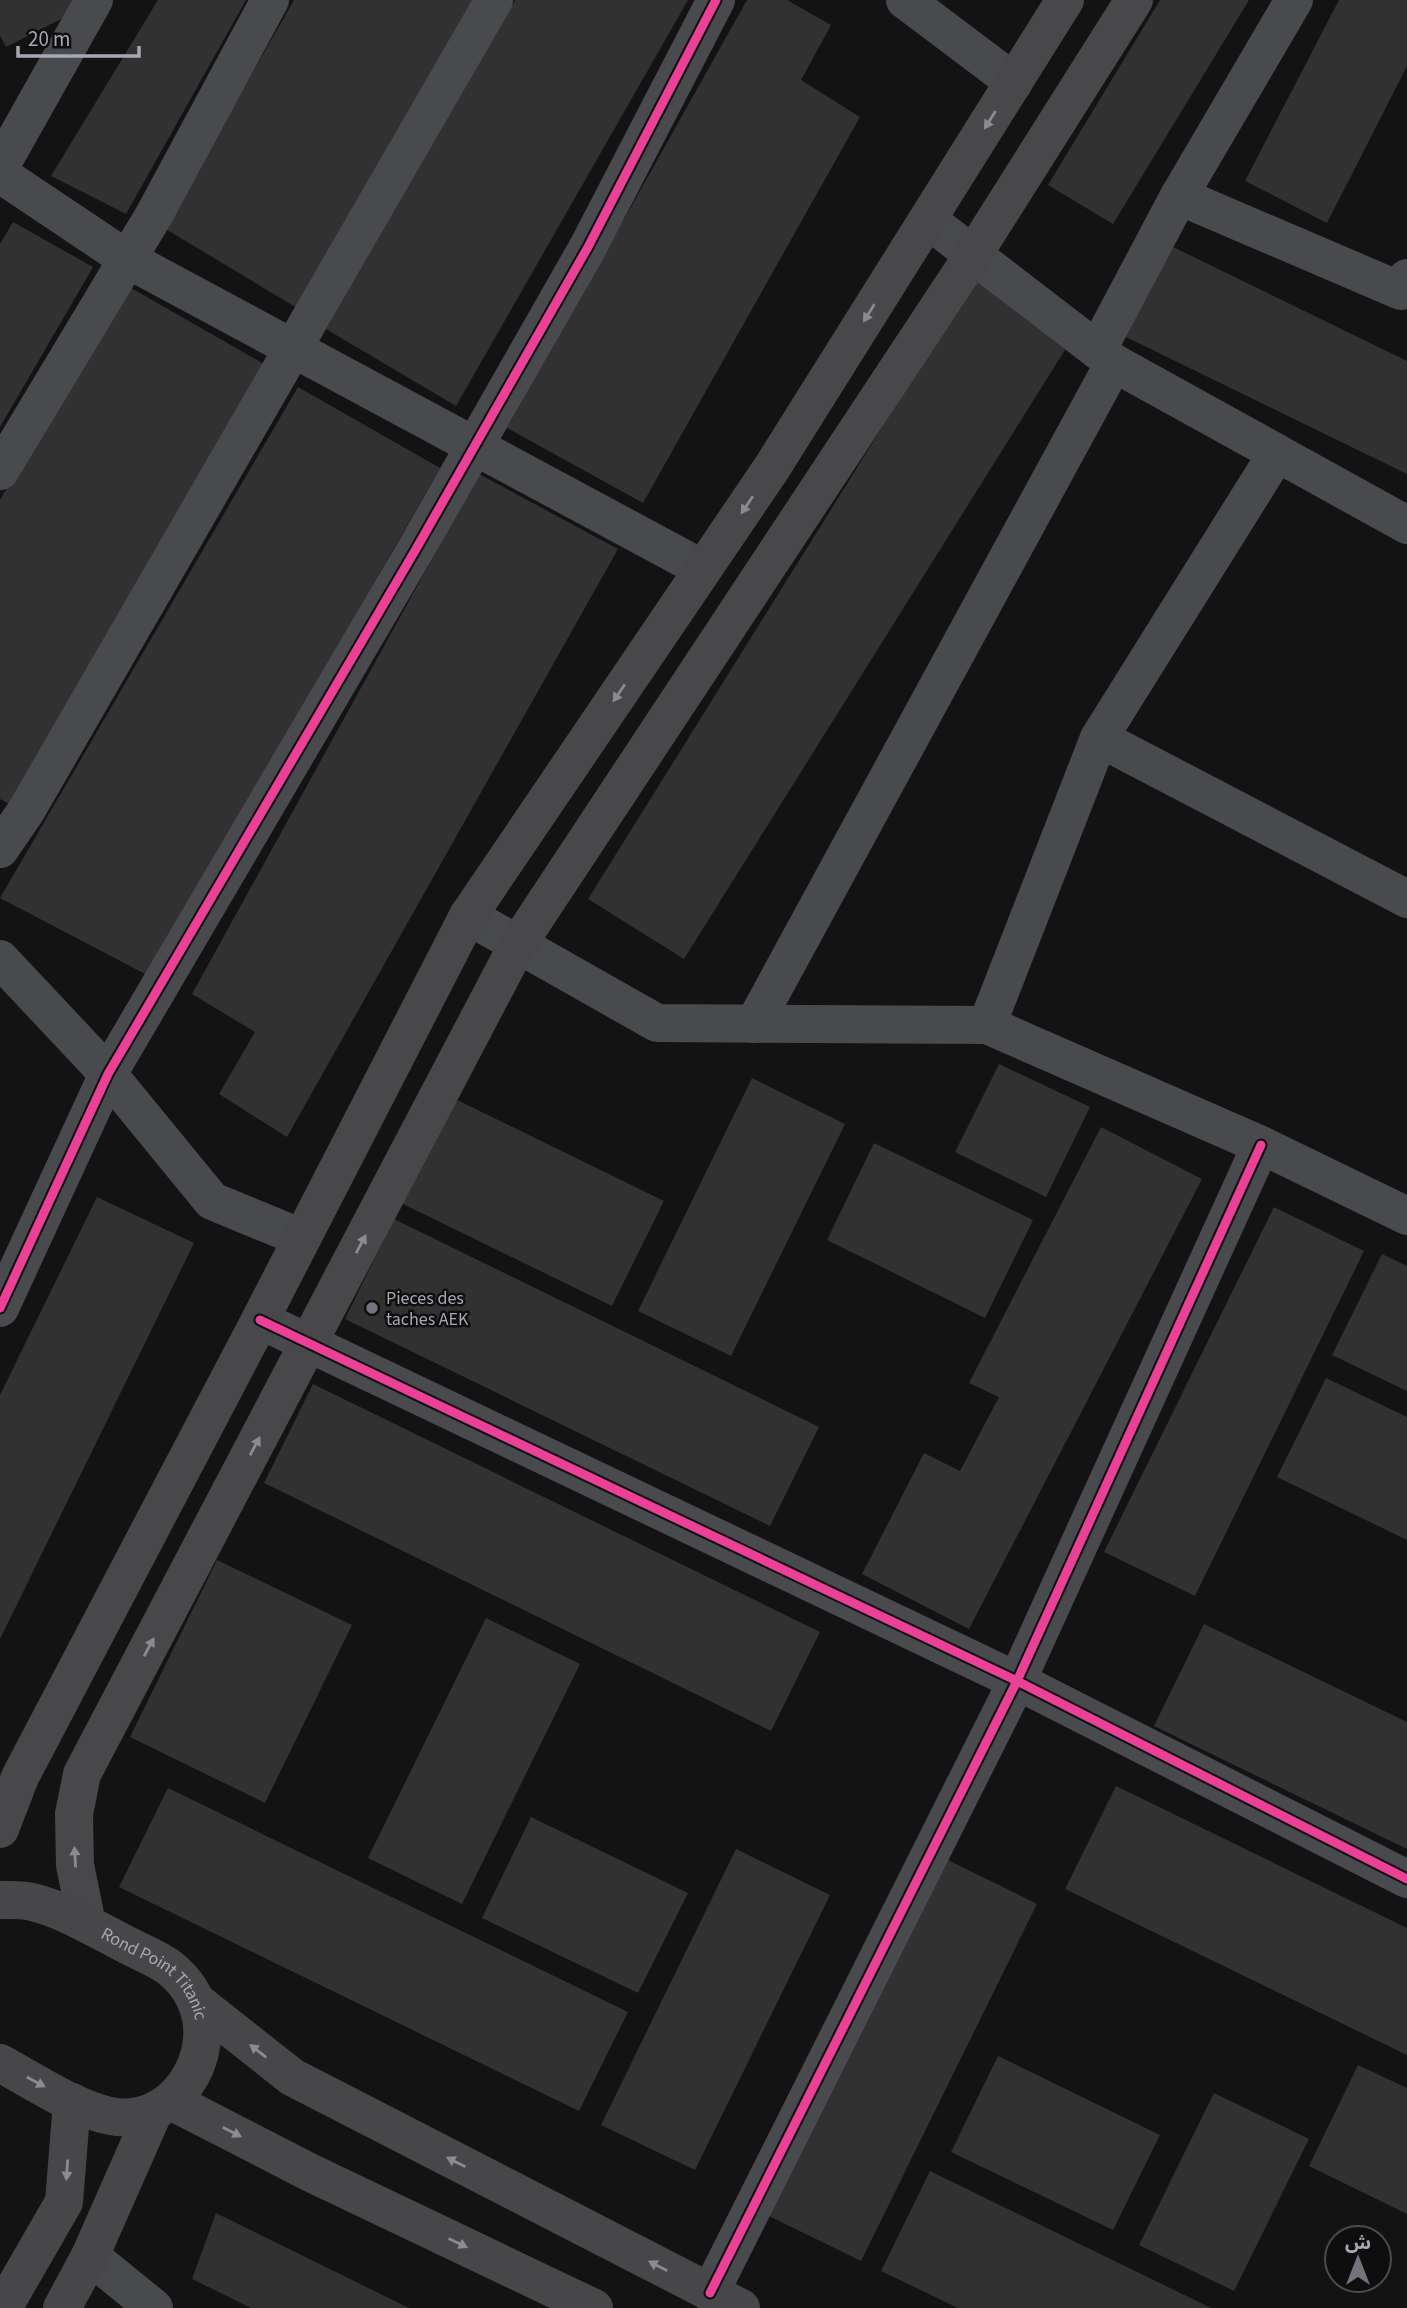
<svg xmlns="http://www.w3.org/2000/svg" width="1407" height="2308" viewBox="0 0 1407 2308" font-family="'Source Sans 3','Noto Sans Arabic',sans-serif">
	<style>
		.building { fill: #313132 }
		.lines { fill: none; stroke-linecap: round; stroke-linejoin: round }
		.minor { stroke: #494a4d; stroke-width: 38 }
		.secondary { stroke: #48484a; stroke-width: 38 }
		.primary { stroke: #474749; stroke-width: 38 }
		.cycleway-casing { stroke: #0e0e0f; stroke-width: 13 }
		.cycleway { stroke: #ea4096; stroke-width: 9 }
		.oneway { fill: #8a8b94 }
		.oneway2 { fill: #8a8b93 }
		.poi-dot { fill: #73747b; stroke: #0e0e0f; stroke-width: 2.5 }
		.labels { text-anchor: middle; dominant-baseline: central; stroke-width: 5; stroke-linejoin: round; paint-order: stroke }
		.poi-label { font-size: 18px; fill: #a6a8b3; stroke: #0e0e0f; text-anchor: start }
		.street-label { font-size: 18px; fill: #a6a8b3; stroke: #0e0e0f }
	</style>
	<rect width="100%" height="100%" fill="#131314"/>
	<g class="building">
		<path d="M0,0H74L79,10L6,47L0,35Z"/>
		<path d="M158,0H246L126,214L51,176Z"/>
		<path d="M294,0H478L297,308L164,228Z"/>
		<path d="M515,0H688L456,406L326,329Z"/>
		<path d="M747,0H787L831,25L801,80L860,117L643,503L507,428Z"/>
		<path d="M1160,0H1249L1113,224L1048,185Z"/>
		<path d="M1339,0H1407V66L1327,223L1245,181Z"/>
		<path d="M13,222L93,267L0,427V244Z"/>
		<path d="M1167,244L1407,361V474L1122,335Z"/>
		<path d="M976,277L1073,337L684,959L588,899Z"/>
		<path d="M124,284L264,364L11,805L0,799V500Z"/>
		<path d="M298,387L440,468L149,976L0,898Z"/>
		<path d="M479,474L618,549L287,1137L219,1094L255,1032L192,994Z"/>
		<path d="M999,1064L1090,1107L1046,1197L955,1152Z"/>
		<path d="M752,1078L845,1124L731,1356L638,1311Z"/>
		<path d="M453,1098L664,1201L612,1306L401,1203Z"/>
		<path d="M1101,1127L1202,1179L969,1629L862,1574L924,1453L960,1471L999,1397L969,1383Z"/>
		<path d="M874,1143L1033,1220L985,1318L827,1240Z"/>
		<path d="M97,1197L194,1243L0,1639V1395Z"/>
		<path d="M1274,1207L1364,1251L1195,1596L1104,1552Z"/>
		<path d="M394,1219L819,1427L770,1526L345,1319Z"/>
		<path d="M1382,1254L1407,1266V1391L1332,1355Z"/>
		<path d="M1326,1378L1407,1417V1540L1277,1477Z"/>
		<path d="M313,1384L820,1632L771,1731L264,1483Z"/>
		<path d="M217,1560L352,1625L265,1803L130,1737Z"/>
		<path d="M486,1618L580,1664L462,1904L368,1858Z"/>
		<path d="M1204,1624L1407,1722V1849L1154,1726Z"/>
		<path d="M1116,1786L1407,1928V2055L1065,1889Z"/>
		<path d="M168,1788L628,2012L579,2111L119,1887Z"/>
		<path d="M531,1817L688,1893L638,1993L482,1918Z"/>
		<path d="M736,1849L830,1895L695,2170L601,2125Z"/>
		<path d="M944,1858L1037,1904L861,2261L769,2216Z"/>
		<path d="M998,2056L1160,2135L1113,2230L951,2152Z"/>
		<path d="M1358,2065L1407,2088V2214L1309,2166Z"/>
		<path d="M1214,2093L1309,2139L1234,2291L1139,2245Z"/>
		<path d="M930,2171L1211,2308H958L881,2271Z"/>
		<path d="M216,2213L409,2308H251L192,2279Z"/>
	</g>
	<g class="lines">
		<g class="minor">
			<path d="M905,0L1014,82"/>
			<path d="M1294,0L1179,196L1401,291L1407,278"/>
			<path d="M0,167L94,0"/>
			<path d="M0,174L127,259L703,569"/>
			<path d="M1098,349L1179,196"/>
			<path d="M1277,453L1407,525"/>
			<path d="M0,471L154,215L270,0"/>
			<path d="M1099,738L1277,453L1114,363"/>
			<path d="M0,849L26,811L494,0"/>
			<path d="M468,916L657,1023L987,1025L1261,1145L1407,1216"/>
			<path d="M0,959L108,1074L212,1201L302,1238"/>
			<path d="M754,1024L1114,363L928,220"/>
			<path d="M987,1025L1099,738L1407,899"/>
			<path d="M0,1308L108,1074L416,549L588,247L716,0"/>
			<path d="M260,1320L1017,1681L1407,1879"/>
			<path d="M90,2256L154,2308"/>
			<path d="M710,2293L1017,1681L1261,1145"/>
		</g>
		<g class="secondary">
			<path d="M0,1829L20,1777L260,1320L468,916L773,466L1065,0"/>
			<path d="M87,1924L75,1865L74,1814L82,1774L518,944L973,255L1134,0"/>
		</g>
		<g class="primary">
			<path id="s1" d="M0,1900C11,1900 21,1899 32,1902C64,1909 103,1933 133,1948C145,1954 160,1960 170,1968C181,1977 191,1989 196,2002C220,2057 172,2129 110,2116C71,2107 35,2082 0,2063"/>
			<path d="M197,2002L292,2077L741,2308"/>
			<path d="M171,2101L309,2172L594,2308"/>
			<path d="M3,2308L64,2202L72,2102"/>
			<path d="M62,2308L90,2256L154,2111"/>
		</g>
		<g class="cycleway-casing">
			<g id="cycleway">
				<path d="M0,1308L108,1074L416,549L588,247L716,0"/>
				<path d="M260,1320L1017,1681L1407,1879"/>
				<path d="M710,2293L1017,1681L1261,1145"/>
			</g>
		</g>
		<use href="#cycleway" class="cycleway"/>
	</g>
	<defs><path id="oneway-solid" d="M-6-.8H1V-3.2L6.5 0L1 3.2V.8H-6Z" transform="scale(1.75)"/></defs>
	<g class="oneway">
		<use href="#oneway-solid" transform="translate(990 120) rotate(122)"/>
		<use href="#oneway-solid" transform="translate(869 313) rotate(122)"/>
		<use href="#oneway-solid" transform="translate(747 505) rotate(124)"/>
		<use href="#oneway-solid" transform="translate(619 693) rotate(124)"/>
		<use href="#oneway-solid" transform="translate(361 1244) rotate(-62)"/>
		<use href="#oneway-solid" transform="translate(255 1446) rotate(-62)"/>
		<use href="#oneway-solid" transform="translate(149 1647) rotate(-62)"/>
		<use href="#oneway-solid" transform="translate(75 1857) rotate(-93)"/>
	</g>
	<g class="oneway2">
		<use href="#oneway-solid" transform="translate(258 2051) rotate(-142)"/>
		<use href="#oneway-solid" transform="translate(36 2082) rotate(28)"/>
		<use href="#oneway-solid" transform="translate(232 2132) rotate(27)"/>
		<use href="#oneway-solid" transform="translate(456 2162) rotate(-153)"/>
		<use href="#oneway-solid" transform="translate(67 2170) rotate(94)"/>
		<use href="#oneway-solid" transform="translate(458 2243) rotate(26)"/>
		<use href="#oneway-solid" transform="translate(658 2266) rotate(-153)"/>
	</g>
	<circle class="poi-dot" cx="372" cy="1308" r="7"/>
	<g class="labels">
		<g class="poi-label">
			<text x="386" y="1298">Pieces des<tspan x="386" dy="21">taches AEK</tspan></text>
		</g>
		<g class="street-label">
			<text stroke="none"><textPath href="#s1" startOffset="178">Rond Point Titanic</textPath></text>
		</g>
	</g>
	<g transform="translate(1358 2259)"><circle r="33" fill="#0e0e0f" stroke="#4b4c51" stroke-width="2"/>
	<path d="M0-5L12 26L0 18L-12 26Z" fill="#73747b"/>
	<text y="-10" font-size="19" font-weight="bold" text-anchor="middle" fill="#a6a8b3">ش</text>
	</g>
	<path d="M18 46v10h121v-10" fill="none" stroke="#a6a8b3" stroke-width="3.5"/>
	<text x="28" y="46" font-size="21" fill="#a6a8b3" stroke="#0e0e0f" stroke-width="5" paint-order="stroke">20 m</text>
</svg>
